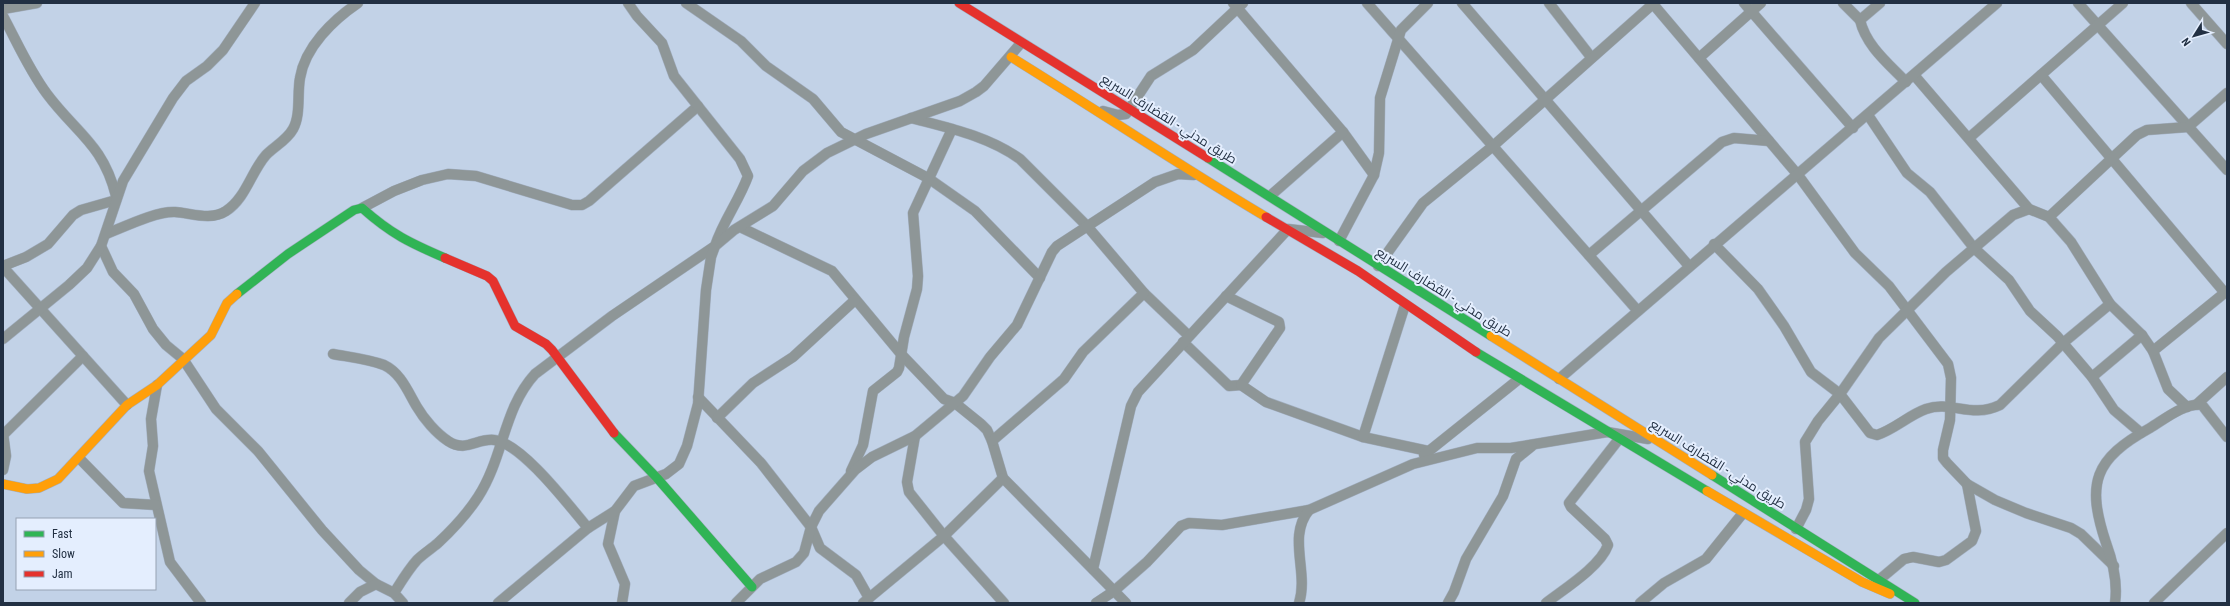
<svg xmlns="http://www.w3.org/2000/svg" width="2230" height="606" viewBox="0 0 2230 606" font-family="'Roboto Condensed',Cairo,sans-serif">
	<style>
		.lines { fill: none; stroke-linecap: round; stroke-linejoin: round }
		.street-casing { stroke: #a2afc0; stroke-width: 11 }
		.fast-casing { stroke: #a2afc0; stroke-width: 10 }
		.slow-casing { stroke: #a2afc0; stroke-width: 10 }
		.jam-casing { stroke: #a2afc0; stroke-width: 10 }
		.street { stroke: #8e9697; stroke-width: 10 }
		.fast { stroke: #30b455; stroke-width: 9 }
		.slow { stroke: #ff9f0a; stroke-width: 9 }
		.jam { stroke: #e5322d; stroke-width: 9 }
		.labels { text-anchor: middle; dominant-baseline: central; stroke-width: 4; stroke-linejoin: round; paint-order: stroke }
		.street-label { font-size: 13px; fill: #223043; stroke: #e4eefe }
	</style>
	<rect width="100%" height="100%" fill="#c2d2e7"/>
	<g class="lines">
		<g class="street-casing">
			<g id="street">
				<path d="M686,3L741,41L766,66L813,99L841,132L928,178L975,211L1040,278"/>
				<path d="M1233,3L1343,132L1374,175"/>
				<path d="M1367,3L1637,310"/>
				<path d="M1462,3L1689,266"/>
				<path d="M1549,3L1591,57"/>
				<path d="M1744,3L1853,128"/>
				<path d="M1843,3L1860,20"/>
				<path d="M1880,3L1860,20C1866,46 1889,64 1906,82"/>
				<path d="M2078,3L2227,170"/>
				<path d="M2191,3L2227,44"/>
				<path d="M1653,4L1798,175L1855,253L1889,286L1948,364L1951,378L1950,420L1943,450V458L1947,463L1967,484L1995,500L2026,513L2071,528L2081,534L2114,566"/>
				<path d="M3,9L37,3"/>
				<path d="M3,16C17,42 29,70 47,94C76,133 103,144 116,196"/>
				<path d="M1699,58L1761,3"/>
				<path d="M1914,75L2029,209L2049,217L2071,242L2110,304L2142,335L2153,351L2168,389L2187,407"/>
				<path d="M2041,75L2225,293"/>
				<path d="M1103,111L1118,115L1126,114L1151,76L1193,50L1243,3"/>
				<path d="M1868,115L1907,173L1930,192L1974,248L2009,280L2030,311L2057,336L2092,377L2114,410L2141,433"/>
				<path d="M911,118C949,128 988,136 1020,159L1087,226L1144,293L1189,336"/>
				<path d="M1969,138L2123,3"/>
				<path d="M1270,196L1343,132"/>
				<path d="M362,208L394,191L422,180L448,174L476,176L572,205H582L589,201L698,106"/>
				<path d="M2049,217L2137,135L2147,130L2188,127L2227,93"/>
				<path d="M740,227L832,271L901,354L944,399L955,403L981,424L987,430L992,441L1003,478L1126,603"/>
				<path d="M106,234C124,227 156,211 175,212C191,213 211,221 226,211C246,198 251,172 266,155C275,146 287,140 293,129C301,115 297,94 300,78C305,47 333,20 358,3"/>
				<path d="M1339,241L1374,175L1379,153L1380,98L1401,30L1428,3"/>
				<path d="M1714,244L1758,289L1784,326L1811,372L1840,394L1870,433L1877,435C1895,429 1909,415 1926,409C1951,400 1971,419 2000,405L2063,343L2110,304"/>
				<path d="M101,246L113,272L134,294L153,329L166,345L183,359L216,409L258,451L322,530L359,570L376,584L394,593L403,603"/>
				<path d="M1589,255L1722,142L1734,138L1769,141"/>
				<path d="M3,266L26,257L48,244L73,215L81,210L116,200"/>
				<path d="M1378,266L1423,203L1493,146L1654,3"/>
				<path d="M3,267L127,405"/>
				<path d="M3,339L69,285L87,268L101,246L123,181L173,98L186,81L207,66L223,50L255,3"/>
				<path d="M1183,342L1229,386L1241,385L1280,328L1279,322L1226,296"/>
				<path d="M2153,351L2227,291"/>
				<path d="M333,354C349,357 368,359 384,365C401,373 408,392 417,407C424,419 436,433 448,441C466,453 477,438 494,440C522,443 570,507 588,528"/>
				<path d="M2092,377L2142,335"/>
				<path d="M1559,379L1997,3"/>
				<path d="M157,385L151,419L153,446L149,471L170,562L201,603"/>
				<path d="M1241,385L1266,402L1363,437L1428,451"/>
				<path d="M698,397L761,463L811,527L820,548L856,575L869,598"/>
				<path d="M2197,404L2227,377"/>
				<path d="M717,418L753,383L793,357L855,300"/>
				<path d="M3,433L6,456L3,470"/>
				<path d="M4,434L83,356"/>
				<path d="M915,436L907,482L909,492L944,536L1004,603"/>
				<path d="M1363,437L1405,305"/>
				<path d="M992,441L1064,379L1083,352L1144,293"/>
				<path d="M1424,455L1519,379"/>
				<path d="M79,458L123,503L156,505"/>
				<path d="M851,471L863,445L873,391L897,372L899,368L904,337L917,289L918,276L913,213L952,129"/>
				<path d="M615,511L608,544L625,584L622,603"/>
				<path d="M1796,529L1806,510L1809,499L1805,442L1818,421L1840,394L1879,338L1946,272L2013,215L2029,209"/>
				<path d="M1093,569L1131,406L1138,392L1288,229L1323,233"/>
				<path d="M1879,580L1904,559L1913,557L1939,562L1946,560L1972,541L1976,531L1967,484"/>
				<path d="M394,593C401,582 408,570 417,560C423,554 431,549 438,543C453,529 467,514 478,497C504,457 503,409 535,374L612,316L715,246C723,221 739,201 748,176L740,159L674,76L662,43L637,16L628,3"/>
				<path d="M349,603L360,592L376,584"/>
				<path d="M498,603L588,528L615,511L634,486L666,474L679,464L687,446L698,404L706,290L711,257L715,246L734,230L773,206L803,171L827,153L866,134L960,101L976,92L984,86L1021,43"/>
				<path d="M736,603L760,579L796,562L804,553L811,527L819,511L855,470L872,457L915,436L963,396L990,357L1017,325L1052,252L1057,246L1155,182L1178,174L1194,175"/>
				<path d="M863,603L944,536L1003,478"/>
				<path d="M1096,603L1114,591L1147,562L1181,526L1189,523L1222,525L1309,510L1413,464L1477,448H1511L1607,432L1648,439"/>
				<path d="M1299,603C1309,572 1287,537 1309,510"/>
				<path d="M1448,603L1454,592L1466,559L1503,496L1516,459L1532,446"/>
				<path d="M1546,603C1564,589 1600,567 1608,545L1605,539L1571,507L1569,503L1619,439"/>
				<path d="M1640,603L1664,583L1706,559L1743,513"/>
				<path d="M2115,603C2118,582 2113,562 2106,543C2086,483 2094,459 2150,428C2165,419 2184,403 2202,405L2227,437"/>
				<path d="M2154,603L2227,533"/>
			</g>
		</g>
		<g class="fast-casing">
			<g id="fast">
				<path d="M1208,158L1491,336"/>
				<path d="M237,294L288,254L354,210L362,208C391,234 410,243 445,258"/>
				<path d="M1476,352L1707,491"/>
				<path d="M614,433L657,478L752,587"/>
				<path d="M1712,475L1915,603"/>
			</g>
		</g>
		<g class="slow-casing">
			<g id="slow">
				<path d="M1011,57C1097,110 1180,166 1266,217"/>
				<path d="M1491,336L1712,475"/>
				<path d="M3,484L27,489L39,488L58,479L127,405L157,385L211,335L227,303L237,294"/>
				<path d="M1707,491L1862,582L1890,594"/>
			</g>
		</g>
		<g class="jam-casing">
			<g id="jam">
				<path d="M959,3L1208,158"/>
				<path d="M1266,217L1358,271L1476,352"/>
				<path d="M445,258L487,276L493,281L515,326L546,344L552,350L614,433"/>
			</g>
		</g>
		<use href="#street" class="street"/>
		<use href="#fast" class="fast"/>
		<use href="#slow" class="slow"/>
		<use href="#jam" class="jam"/>
	</g>
	<g class="labels">
		<g class="street-label">
			<text transform="translate(1169 119) rotate(32)">طريق مدني - القضارف السريع</text>
			<text transform="translate(1444 292) rotate(32)">طريق مدني - القضارف السريع</text>
			<text transform="translate(1718 464) rotate(32)">طريق مدني - القضارف السريع</text>
		</g>
	</g>
	<rect width="2230" height="606" fill="none" stroke="#223043" stroke-width="8"/>
	<rect x="16" y="518" width="140" height="72" fill="#e4eefe" stroke="#96a2b3"/>
	<rect x="24" y="531" width="20" height="6" fill="#30b455" stroke="#96a2b3"/>
	<text x="52" y="538" font-size="12" fill="#223043">Fast</text>
	<rect x="24" y="551" width="20" height="6" fill="#ff9f0a" stroke="#96a2b3"/>
	<text x="52" y="558" font-size="12" fill="#223043">Slow</text>
	<rect x="24" y="571" width="20" height="6" fill="#e5322d" stroke="#96a2b3"/>
	<text x="52" y="578" font-size="12" fill="#223043">Jam</text>
	<g transform="translate(2194 36) rotate(233)" stroke="#e4eefe" stroke-width="3" paint-order="stroke">
	<path d="M0-3L7 15L0 10L-7 15Z" fill="#223043"/>
	<text y="-6" font-size="11" font-weight="bold" text-anchor="middle" fill="#223043">N</text>
	</g>
</svg>
